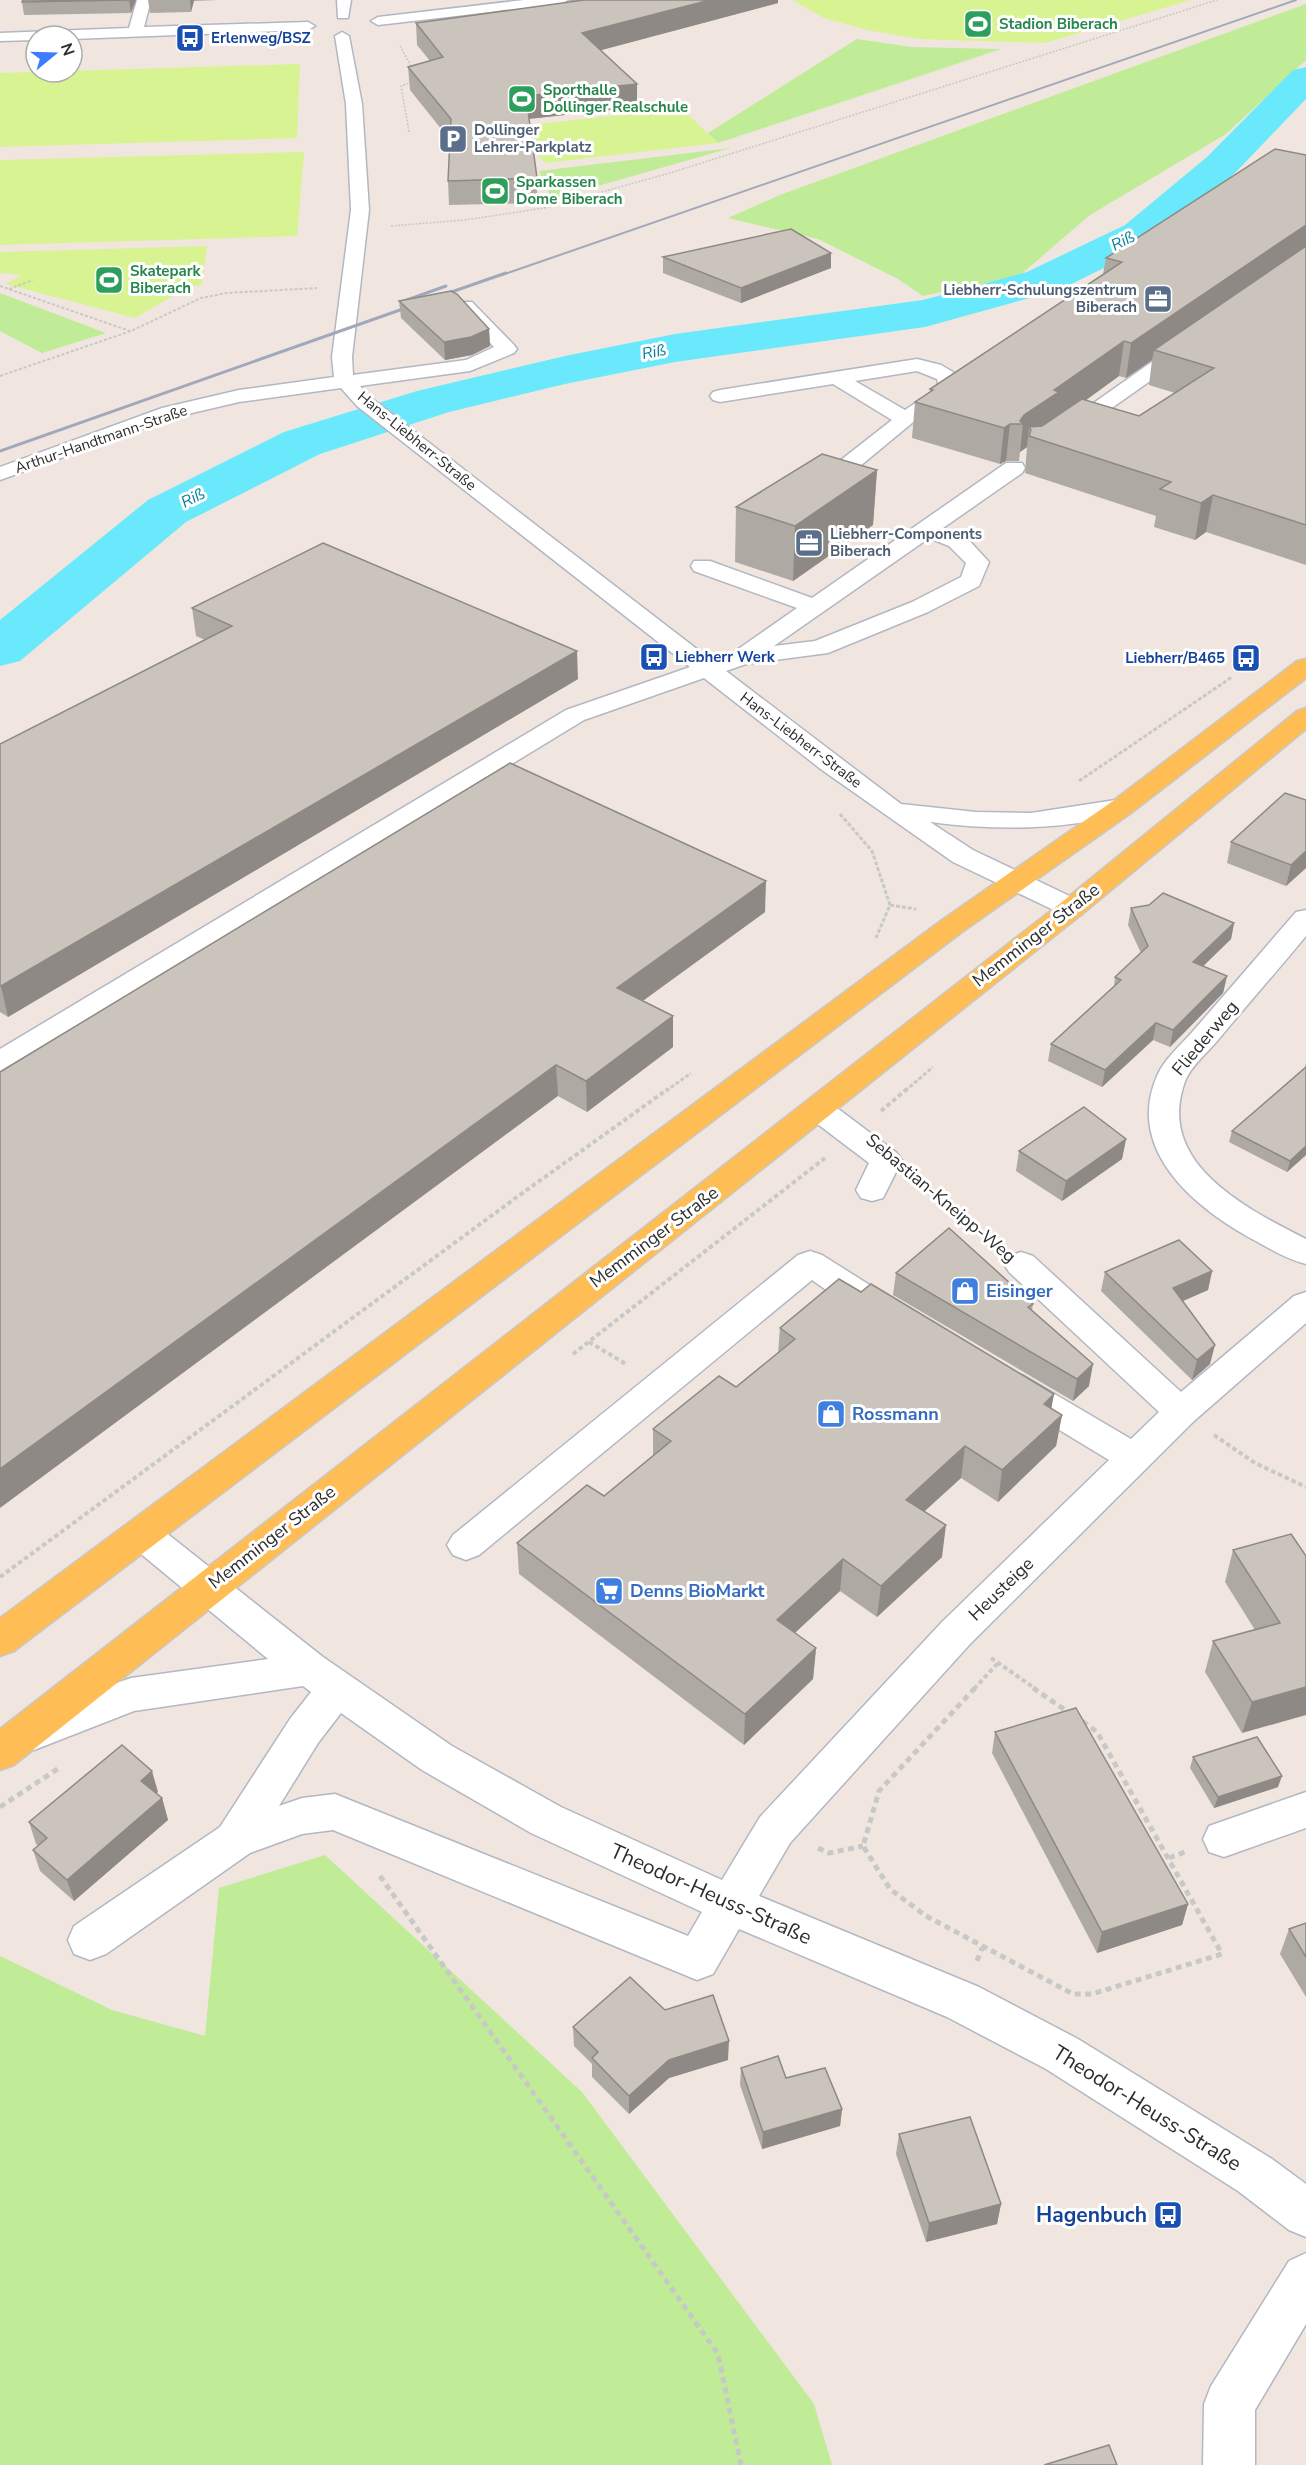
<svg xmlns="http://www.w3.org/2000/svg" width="1306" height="2465" viewBox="0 0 1306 2465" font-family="'Nunito Sans',sans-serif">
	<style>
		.green { fill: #c0eb97 }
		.pitch { fill: #d8f392 }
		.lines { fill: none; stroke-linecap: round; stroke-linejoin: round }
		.river { fill: #69e9fb; fill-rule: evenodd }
		.minor-casing { stroke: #b3b7c2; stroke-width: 3 }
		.major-casing { stroke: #c8c8c8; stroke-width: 3 }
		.path-far4 { stroke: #c8c8c8; stroke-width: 1.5; stroke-dasharray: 2 1.5; stroke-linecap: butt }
		.path-far3 { stroke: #c8c8c8; stroke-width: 2; stroke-dasharray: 3 2; stroke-linecap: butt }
		.path-far2 { stroke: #c8c8c8; stroke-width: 3; stroke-dasharray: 4 2; stroke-linecap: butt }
		.path-far1 { stroke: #c8c8c8; stroke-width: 4; stroke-dasharray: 4.5 3; stroke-linecap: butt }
		.path { stroke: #c8c8c8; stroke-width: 5; stroke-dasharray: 6 4.5; stroke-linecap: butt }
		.minor { fill: #fff; fill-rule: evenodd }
		.major { fill: #febe55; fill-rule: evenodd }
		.rail-far1 { stroke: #a0a8b9; stroke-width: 2 }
		.rail { stroke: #a0a8b9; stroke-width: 3 }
		.wall { fill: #afa9a3; fill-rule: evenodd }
		.shaded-wall { fill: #8e8984 }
		.building { fill: #cbc4bd; stroke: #8e8984; stroke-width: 1.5 }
		.labels { text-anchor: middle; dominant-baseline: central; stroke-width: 6; stroke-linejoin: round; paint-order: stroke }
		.far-leisure-label { font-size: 15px; font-weight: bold; fill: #27864d; stroke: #fff; text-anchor: start }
		.far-transit-label { font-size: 15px; font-weight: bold; fill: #164399; stroke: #fff; text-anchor: start }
		.far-service-label { font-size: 15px; font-weight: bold; fill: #4e5e75; stroke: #fff; text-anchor: start }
		.far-street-label { font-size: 15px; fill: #2d2d2d; stroke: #fff }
		.far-water-label { font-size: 16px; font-style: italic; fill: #02809e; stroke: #fff }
		.street-label { font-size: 18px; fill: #2d2d2d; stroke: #fff }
		.shop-label { font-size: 18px; font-weight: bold; fill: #366cbe; stroke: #fff; text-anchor: start }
		.near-street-label { font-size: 21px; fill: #2d2d2d; stroke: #fff }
		.near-transit-label { font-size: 21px; font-weight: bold; fill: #164399; stroke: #fff; text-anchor: end }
	</style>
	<rect width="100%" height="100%" fill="#f0e6df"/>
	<g class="green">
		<path d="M1306,4V60L1226,134L1090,215L1019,276L923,296L898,279L818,239L728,218L780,195Z"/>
		<path d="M857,39L911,47L1001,49L718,143L708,133Z"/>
		<path d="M731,148L552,199L539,171Z"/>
		<path d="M0,293L106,333L42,353L0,331Z"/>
		<path d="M325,1855L582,2092L814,2404L832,2465H0V1956L112,2010L205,2036L219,1888Z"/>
	</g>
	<g class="pitch">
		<path d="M792,0H1191L1045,43L919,39L867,30L824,18Z"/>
		<path d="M300,64L297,138L0,147V73Z"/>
		<path d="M681,108L718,143L545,163L512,127Z"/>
		<path d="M304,152L297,236L0,245V160Z"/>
		<path d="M207,246L202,285L190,286L135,318L6,284L22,275L0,273V252Z"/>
	</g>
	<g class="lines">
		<path class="river" d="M1306,67V99L1235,173L1155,243L1059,290L925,327L675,362L565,384L449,412L320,454L186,522L20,661L0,666V620L148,500L284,432L417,391L565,356L675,334L923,300L1027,272L1125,225L1207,157L1293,70Z"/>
		<g class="minor-casing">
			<g id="minor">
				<path d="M137,0H151L144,27L308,22L315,26L308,30L72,39V36H36V40L0,41V33L129,28Z"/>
				<path d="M337,0H351L348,18H338Z"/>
				<path d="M524,0H568L561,4L378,25L371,21L378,17Z"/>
				<path d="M342,32L349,36L362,104L369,210L352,357L353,375L466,360L494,347L456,306L458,302H472L514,345L517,349L514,353L470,371L360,386L371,398L711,660L734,652L797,608L694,571L691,566L694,561H710L812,598L1006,463H1022L1025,468L1022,473L943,528L965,536L989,562L979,586L928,612L828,653L746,664L726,671L901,804L976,812L1031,813L1122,799L1131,801L1135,807L1131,813C1063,830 999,831 930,822L973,850L1082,902L1086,908L1082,914L1072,916L1062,914L953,862L822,770L704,678L584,720L11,1069L0,1072V1049L566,710L690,667L357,406L341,388L239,402L175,417L0,480V467L162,408L239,390L334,377L332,357L351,210L346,104L335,36ZM929,538L949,546L966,563L961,577L912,602L815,641L774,646Z"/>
				<path d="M1187,340L1197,346L1194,350L1075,434H1061L1058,430L1061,426L1180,342Z"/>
				<path d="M917,359L941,365L953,372L959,389L956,393L912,423L830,491H814L811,486L814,481L892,420L833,384L720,402L713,400L710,396L713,392L720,390ZM917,371L937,379L939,387L905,410L855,381Z"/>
				<path d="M1306,910V936C1277,971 1247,1005 1218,1040C1208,1052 1192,1065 1186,1079C1153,1162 1245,1208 1306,1239V1264C1287,1259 1270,1249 1252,1239C1194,1207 1125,1150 1157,1076C1164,1059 1183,1043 1194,1030C1228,991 1262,951 1296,912Z"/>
				<path d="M818,1099L829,1102L897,1153L902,1160L883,1198L872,1201L861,1198L856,1190L869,1163L807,1116L802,1109L807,1102Z"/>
				<path d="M810,1251L822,1255L887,1296L892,1304L887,1312C860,1320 833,1294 812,1280L479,1555L466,1560L453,1555L447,1545L453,1535L798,1255Z"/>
				<path d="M1021,1252L1033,1256L1181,1392L1294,1296L1306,1292V1323L1194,1421L970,1644L790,1843L759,1896L979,1987L1078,2039L1272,2159L1306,2184V2237L1289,2230L1238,2191L1046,2069L947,2017L739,1929L713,1974L697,1980L333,1830L302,1834L250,1853L106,1954L90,1960L74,1954L68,1940L74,1926L220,1827L290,1719L311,1692L303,1686L134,1711L34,1750L20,1745L14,1733L20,1721L117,1683L131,1678L268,1659L129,1544L123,1534L129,1524L142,1519L155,1524L323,1657L452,1746L561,1807L722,1880L760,1817L942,1622L1109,1460L1000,1394L994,1385L1000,1376L1012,1372L1024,1376L1131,1439L1159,1412L1009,1272L1004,1264L1009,1256ZM341,1713L422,1770L531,1833L702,1912L688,1936L335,1794L302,1798L279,1806L318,1743Z"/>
				<path d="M1306,1792V1828L1224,1857L1209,1852L1203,1839L1209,1826Z"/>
				<path d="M1306,2253V2324L1255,2410V2465H1203L1204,2404L1211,2386L1289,2261Z"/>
			</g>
		</g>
		<g class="major-casing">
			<g id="major">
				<path d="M1306,659V678L1131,813L962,932L14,1651L0,1656V1618L942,920L1113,801L1297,661Z"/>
				<path d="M1306,708V729L1082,914L14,1765L0,1770V1729L1062,902L1297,711Z"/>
			</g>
		</g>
		<g class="path-far4">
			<path d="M400,46L412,68"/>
			<path d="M409,132L401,86L412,82"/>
			<path d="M391,226L465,220L544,208L670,173L1217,0"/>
		</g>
		<g class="path-far3">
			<path d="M0,286L130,331"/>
			<path d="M9,289L33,280"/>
			<path d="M0,376L131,331L201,298L226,293L317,288"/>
		</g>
		<g class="path-far2">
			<path d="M1079,781L1232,677"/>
			<path d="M840,814L872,851L890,905L876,938"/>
			<path d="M890,905L916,909"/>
			<path d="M666,1091L691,1073"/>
			<path d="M905,1091L933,1067"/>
		</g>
		<g class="path-far1">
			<path d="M881,1111L907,1089"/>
			<path d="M918,1178L992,1240"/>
			<path d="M589,1342L626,1364"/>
			<path d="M573,1354L825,1158"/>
			<path d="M1214,1435L1255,1463L1306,1487"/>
			<path d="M0,1577L517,1197L668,1089"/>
			<path d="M991,1658L1036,1689"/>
			<path d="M974,1689L998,1663"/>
		</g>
		<g class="path">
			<path d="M975,1688L879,1791L863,1846L890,1889L926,1916L1073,1994H1092L1222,1954L1097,1732L1082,1721"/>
			<path d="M1033,1688L1071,1714"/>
			<path d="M0,1807L59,1768"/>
			<path d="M818,1848L829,1853L863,1846"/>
			<path d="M1169,1858L1185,1852"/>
			<path d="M380,1876L718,2354L741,2465"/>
			<path d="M977,1961L982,1948"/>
		</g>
		<use href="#minor" class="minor"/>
		<use href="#major" class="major"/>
		<path class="rail-far1" d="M502,275L1296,0"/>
		<g class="rail">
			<path d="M437,297L506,273"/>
			<path d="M404,301L446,286"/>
			<path d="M0,451L417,304"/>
		</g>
	</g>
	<g class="wall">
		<path d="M23,0H136L131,13L24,15L22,2Z"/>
		<path d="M148,0H218L194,1L191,12L150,13Z"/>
		<path d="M569,0H778V3L601,50L637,84V107L529,119L537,178V203L449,205L448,181L450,140L410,90L408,67L430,61L417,45L416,23L573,2L570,1Z"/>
		<path d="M1306,155V565L1206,532L1195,540L1154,527L1156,516L1025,473L1027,447L1020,452L1019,461H1006L1000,464L912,438L915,402L930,392V389L1103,274L1106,258ZM1152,360L1149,385L1175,393L1139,416L1086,400L1119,376L1126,378Z"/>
		<path d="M663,257L831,268L741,303L663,273Z"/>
		<path d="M399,301L489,329L490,346L472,355L445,360L401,318Z"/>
		<path d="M877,470L873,525L793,581L735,562L736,507Z"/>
		<path d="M192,608L578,679L8,1017L0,1012V744L205,640L196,636Z"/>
		<path d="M1306,800V868L1286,886L1227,863L1231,842Z"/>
		<path d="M1131,908L1234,923L1231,939L1203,966L1227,976L1223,993L1170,1047L1153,1040L1102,1087L1048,1061L1051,1044L1114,986L1115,977L1141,953L1128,925Z"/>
		<path d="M765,912L642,1001L673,1016V1047L587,1112L558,1096L0,1072Z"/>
		<path d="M1306,1062V1155L1287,1172L1229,1142L1232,1131L1305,1068Z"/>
		<path d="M1126,1139L1122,1159L1062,1201L1016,1171L1019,1151Z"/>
		<path d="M1212,1271L1208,1290L1183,1301L1210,1364L1192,1380L1101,1291L1105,1272Z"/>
		<path d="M896,1273L1033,1304L1032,1310L1089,1386L1073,1401L893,1295Z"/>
		<path d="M861,1292L1054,1394L1051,1408L1062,1415L1056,1446L998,1502L961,1478L924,1511L942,1557L877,1617L840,1591L795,1633L816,1648L813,1679L744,1745L519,1574L517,1543L604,1496L653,1456V1429L736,1387L778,1353L780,1328Z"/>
		<path d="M1233,1550L1306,1556L1242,1733L1205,1672L1213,1641L1255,1630L1225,1582Z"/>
		<path d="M995,1732L1188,1904L1182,1925L1097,1953L992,1753Z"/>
		<path d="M1193,1757L1278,1787L1214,1808L1190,1768Z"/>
		<path d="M158,1792L156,1793L162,1798L168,1820L74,1901L40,1871L33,1850L39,1846L36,1844L29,1822Z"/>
		<path d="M1306,1923V1997L1280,1954L1289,1929Z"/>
		<path d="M665,2010L728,2060L669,2078L629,2114L592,2077V2064L574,2046L573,2027Z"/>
		<path d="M741,2068L786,2078L842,2109L840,2126L762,2149L740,2085Z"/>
		<path d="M899,2134L1001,2204L997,2224L926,2242L896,2154Z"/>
	</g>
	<g class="shaded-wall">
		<path d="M129,0H136L131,13Z"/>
		<path d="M190,0H194L191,12Z"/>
		<path d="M710,0H778V3L583,55L582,33Z"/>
		<path d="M637,84V107L527,119L526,96Z"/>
		<path d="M1305,225H1306V257L1154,350L1152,360L1126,378L1131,343Z"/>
		<path d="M831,253V268L741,303V288Z"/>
		<path d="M489,329L490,346L472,355L445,360L444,342Z"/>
		<path d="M1124,341L1119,376L1056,422L1031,430L1029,427L1027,447L1020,452L1023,424L1020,421L1024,415L1054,390Z"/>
		<path d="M1010,424L1006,461L1000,464L1004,428Z"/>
		<path d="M877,470L873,525L793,581L795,526Z"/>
		<path d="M1213,495L1206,532L1195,540L1201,503Z"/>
		<path d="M577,651L578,679L8,1017L1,986Z"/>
		<path d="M1306,851V868L1286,886L1291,865Z"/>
		<path d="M766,881L765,912L618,1019L617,988Z"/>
		<path d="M1234,923L1231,939L1190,979L1193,962Z"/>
		<path d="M1227,976L1223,993L1170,1047L1173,1030Z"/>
		<path d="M673,1016V1047L587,1112L586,1081Z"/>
		<path d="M1156,1023L1153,1040L1102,1087L1105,1070Z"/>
		<path d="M556,1065L558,1096L0,1508V1469Z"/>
		<path d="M1126,1139L1122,1159L1062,1201L1066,1181Z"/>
		<path d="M1306,1146V1155L1287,1172L1290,1161Z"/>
		<path d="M1212,1271L1208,1290L1169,1307L1173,1288Z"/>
		<path d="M1215,1345L1210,1364L1192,1380L1197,1360Z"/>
		<path d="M1093,1364L1089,1386L1073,1401L1077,1379Z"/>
		<path d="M1054,1394L1048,1426L1044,1404Z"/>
		<path d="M1062,1415L1056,1446L998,1502L1002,1470Z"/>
		<path d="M965,1446L961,1478L903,1531L906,1500Z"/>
		<path d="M946,1525L942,1557L877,1617L881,1586Z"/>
		<path d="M843,1559L840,1591L775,1651L777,1620Z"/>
		<path d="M816,1648L813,1679L744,1745L745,1714Z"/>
		<path d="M1306,1687V1715L1242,1733L1252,1702Z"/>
		<path d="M152,1771L158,1792L147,1802L141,1781Z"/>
		<path d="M1282,1776L1278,1787L1214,1808L1218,1797Z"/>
		<path d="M162,1798L168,1820L74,1901L67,1880Z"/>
		<path d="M1188,1904L1182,1925L1097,1953L1102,1932Z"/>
		<path d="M729,2041L728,2060L669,2078L629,2114V2096L669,2060Z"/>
		<path d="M842,2109L840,2126L762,2149L763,2132Z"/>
		<path d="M1001,2204L997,2224L926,2242L929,2223Z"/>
	</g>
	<g class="building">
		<path d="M23,0H129L22,2Z"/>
		<path d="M584,0H710L582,33L637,84L526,96L537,178L448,181L451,119L408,67L443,57L416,23Z"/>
		<path d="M1275,149L1306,155V225L1131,343L1124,341L1054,390L1059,392L1024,415L1020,421L1023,424H1010L1004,428L915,402L933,390L930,389L1122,262L1106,258Z"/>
		<path d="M791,229L831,253L741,288L663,257Z"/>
		<path d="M1306,246V525L1213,495L1201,503L1160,489L1171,482L1029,436L1031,430L1029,427L1042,426L1082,399L1139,416L1214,368L1154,350Z"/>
		<path d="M451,291L457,294L489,329L471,337L444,342L399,301Z"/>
		<path d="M822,454L877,470L795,526L736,507Z"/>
		<path d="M323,543L577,651L1,986H0V744L232,626L192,608Z"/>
		<path d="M510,763L766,881L617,988L673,1016L586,1081L556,1065L0,1469V1072Z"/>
		<path d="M1285,793L1306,800V851L1291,865L1231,842Z"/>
		<path d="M1163,893L1234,923L1193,962L1227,976L1173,1030L1156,1023L1105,1070L1051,1044L1121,980L1115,977L1148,946L1131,908L1149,905Z"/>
		<path d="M1306,1067V1146L1290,1161L1232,1131Z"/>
		<path d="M1084,1107L1126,1139L1066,1181L1019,1151Z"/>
		<path d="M949,1228L1033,1304L1028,1307L1093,1364L1077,1379L896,1273Z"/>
		<path d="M1179,1240L1212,1271L1173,1288L1215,1345L1197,1360L1105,1272Z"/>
		<path d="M839,1279L861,1292L871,1284L1054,1394L1044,1404L1062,1415L1002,1470L965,1446L906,1500L946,1525L881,1586L843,1559L777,1620L816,1648L745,1714L517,1543L587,1485L604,1496L671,1441L653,1429L719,1376L736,1387L795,1339L780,1328Z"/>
		<path d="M1291,1534L1306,1556V1687L1252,1702L1213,1641L1280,1623L1233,1550Z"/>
		<path d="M1076,1708L1188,1904L1102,1932L995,1732Z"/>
		<path d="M1257,1737L1282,1776L1218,1797L1193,1757Z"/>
		<path d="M122,1745L152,1771L141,1781L162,1798L67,1880L33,1850L47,1838L29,1822Z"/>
		<path d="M1306,1923V1957L1289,1929Z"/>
		<path d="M630,1977L665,2010L713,1995L729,2041L669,2060L629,2096L592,2058L598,2052L573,2027Z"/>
		<path d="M778,2056L786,2078L825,2068L842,2109L763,2132L741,2068Z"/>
		<path d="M970,2117L1001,2204L929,2223L899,2134Z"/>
		<path d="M1109,2445L1117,2465H1044Z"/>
	</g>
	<defs>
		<g id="stadium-square" transform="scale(1.5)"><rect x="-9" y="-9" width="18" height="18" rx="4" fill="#2e9e5b" stroke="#fff"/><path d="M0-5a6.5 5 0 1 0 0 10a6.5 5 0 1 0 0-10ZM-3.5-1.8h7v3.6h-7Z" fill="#fff"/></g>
		<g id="bus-square" transform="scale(1.5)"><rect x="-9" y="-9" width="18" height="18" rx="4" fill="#1a4fb4" stroke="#fff"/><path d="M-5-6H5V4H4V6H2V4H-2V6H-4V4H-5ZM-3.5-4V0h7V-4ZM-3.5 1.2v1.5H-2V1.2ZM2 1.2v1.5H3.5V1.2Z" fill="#fff"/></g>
		<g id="parking-square" transform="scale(1.5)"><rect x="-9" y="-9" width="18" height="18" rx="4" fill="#5c6f8a" stroke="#fff"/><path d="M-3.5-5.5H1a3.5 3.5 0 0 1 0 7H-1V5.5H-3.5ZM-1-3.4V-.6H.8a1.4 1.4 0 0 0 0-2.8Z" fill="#fff"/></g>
		<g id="office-square" transform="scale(1.5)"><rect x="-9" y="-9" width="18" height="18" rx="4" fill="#5c6f8a" stroke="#fff"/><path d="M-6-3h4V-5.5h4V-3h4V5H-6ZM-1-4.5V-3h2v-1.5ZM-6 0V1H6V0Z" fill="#fff"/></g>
		<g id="shop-square" transform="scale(1.5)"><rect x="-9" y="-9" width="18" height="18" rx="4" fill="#3f7fe0" stroke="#fff"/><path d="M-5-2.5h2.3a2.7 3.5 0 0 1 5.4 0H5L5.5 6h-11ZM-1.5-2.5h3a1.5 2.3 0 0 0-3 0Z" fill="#fff"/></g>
		<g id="supermarket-square" transform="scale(1.5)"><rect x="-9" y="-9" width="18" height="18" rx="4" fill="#3f7fe0" stroke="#fff"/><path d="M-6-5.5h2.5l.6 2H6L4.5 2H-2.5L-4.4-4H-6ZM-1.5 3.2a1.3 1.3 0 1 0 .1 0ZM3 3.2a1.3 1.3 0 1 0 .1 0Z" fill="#fff"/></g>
	</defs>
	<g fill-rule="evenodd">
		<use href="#stadium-square" x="978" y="24"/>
		<use href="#bus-square" x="190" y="38"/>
		<use href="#stadium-square" x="522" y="99"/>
		<use href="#parking-square" x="453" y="139"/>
		<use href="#stadium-square" x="495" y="191"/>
		<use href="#stadium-square" x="109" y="280"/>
		<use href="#office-square" x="1158" y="299"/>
		<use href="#office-square" x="809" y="543"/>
		<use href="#bus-square" x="654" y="657"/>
		<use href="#bus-square" x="1246" y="658"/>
		<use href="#shop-square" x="965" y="1291"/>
		<use href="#shop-square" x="831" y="1414"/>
		<use href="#supermarket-square" x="609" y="1591"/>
		<use href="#bus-square" x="1168" y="2215"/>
	</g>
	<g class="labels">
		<g class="far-leisure-label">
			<text x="999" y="24">Stadion Biberach</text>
			<text x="543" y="90">Sporthalle<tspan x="543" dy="17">Dollinger Realschule</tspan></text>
			<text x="516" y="182">Sparkassen<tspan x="516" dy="17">Dome Biberach</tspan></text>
			<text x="130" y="271">Skatepark<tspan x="130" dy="17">Biberach</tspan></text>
		</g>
		<g class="far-transit-label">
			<text x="211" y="38">Erlenweg/BSZ</text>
			<text x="675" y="657">Liebherr Werk</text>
			<text x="1225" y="658" text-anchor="end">Liebherr/B465</text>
		</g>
		<g class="far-service-label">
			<text x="474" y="130">Dollinger<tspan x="474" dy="17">Lehrer-Parkplatz</tspan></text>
			<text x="1137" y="290" text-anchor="end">Liebherr-Schulungszentrum<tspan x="1137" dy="17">Biberach</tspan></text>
			<text x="830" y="534">Liebherr-Components<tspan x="830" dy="17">Biberach</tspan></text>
		</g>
		<g class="far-street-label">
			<text transform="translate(101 439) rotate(-19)">Arthur-Handtmann-Straße</text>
			<text transform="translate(417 441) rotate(39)">Hans-Liebherr-Straße</text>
			<text transform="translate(801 740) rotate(37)">Hans-Liebherr-Straße</text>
		</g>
		<g class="far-water-label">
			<text transform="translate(1123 241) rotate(-27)">Riß</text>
			<text transform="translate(654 352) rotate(-11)">Riß</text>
			<text transform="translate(193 498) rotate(-27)">Riß</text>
		</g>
		<g class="street-label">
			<text transform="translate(1036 935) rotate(-38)">Memminger Straße</text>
			<text transform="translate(1205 1038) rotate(-50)">Fliederweg</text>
			<text transform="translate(941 1198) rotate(40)">Sebastian-Kneipp-Weg</text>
			<text transform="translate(654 1237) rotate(-37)">Memminger Straße</text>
			<text transform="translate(272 1537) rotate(-38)">Memminger Straße</text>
			<text transform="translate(1001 1589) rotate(-44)">Heusteige</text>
		</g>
		<g class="shop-label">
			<text x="986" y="1291">Eisinger</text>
			<text x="852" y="1414">Rossmann</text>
			<text x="630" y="1591">Denns BioMarkt</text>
		</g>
		<g class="near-street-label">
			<text transform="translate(711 1894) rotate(24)">Theodor-Heuss-Straße</text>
			<text transform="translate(1147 2108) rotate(32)">Theodor-Heuss-Straße</text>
		</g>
		<g class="near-transit-label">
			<text x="1147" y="2215">Hagenbuch</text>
		</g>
	</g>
	<g transform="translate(54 54) rotate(71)"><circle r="28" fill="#ffffff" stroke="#ababab" stroke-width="1.5"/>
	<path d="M0-4.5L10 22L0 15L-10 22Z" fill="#3c7dff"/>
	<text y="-9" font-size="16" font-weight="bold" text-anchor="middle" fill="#2d2d2d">N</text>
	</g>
</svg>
